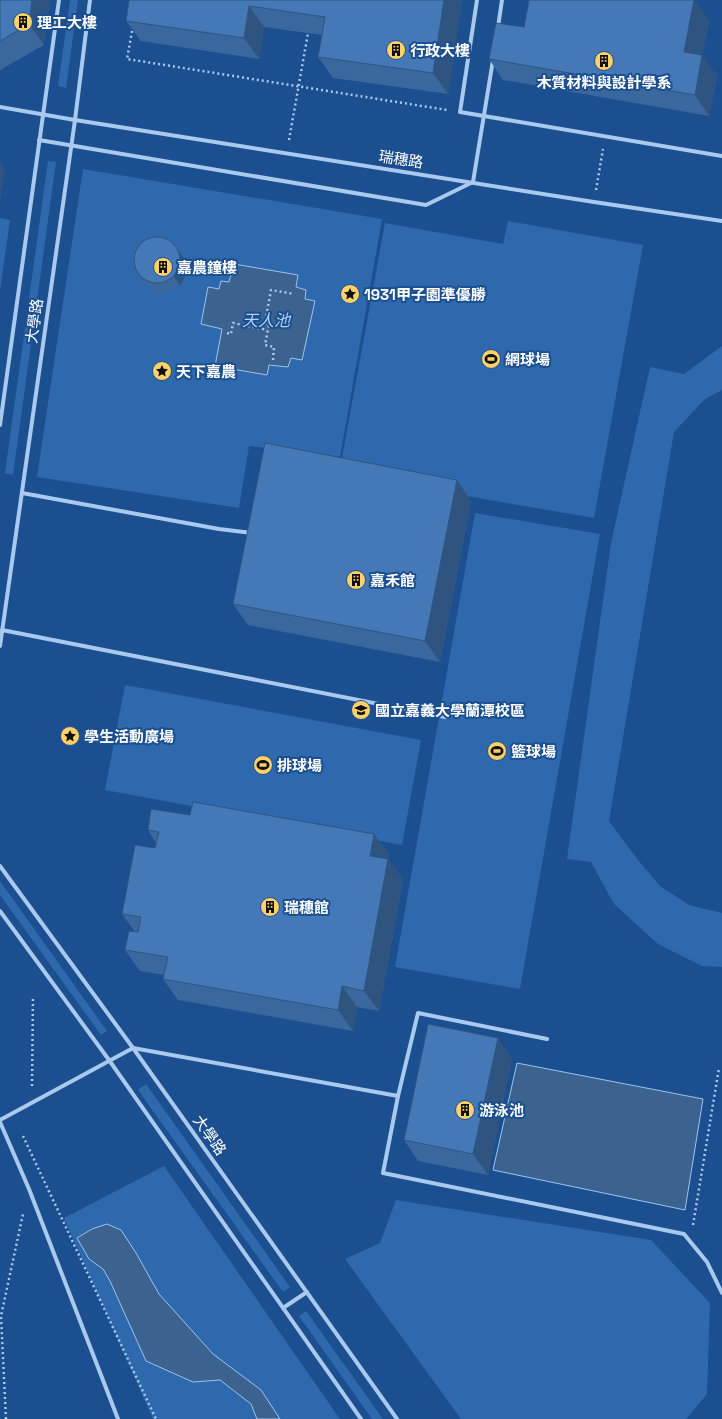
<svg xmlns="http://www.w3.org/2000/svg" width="722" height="1419" viewBox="0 0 722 1419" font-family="'Space Grotesk','Noto Sans TC',sans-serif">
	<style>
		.green { fill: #2e69ad }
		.water { fill: #3c6290; stroke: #9cc4f0 }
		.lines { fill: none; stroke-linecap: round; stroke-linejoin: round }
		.path { stroke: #a9c9ee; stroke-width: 2.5; stroke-dasharray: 2 3; stroke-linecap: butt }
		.street { stroke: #a9c9ee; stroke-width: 4 }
		.wall { fill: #3a679d }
		.shaded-wall { fill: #305480 }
		.building { fill: #4478b7; stroke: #305480 }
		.labels { text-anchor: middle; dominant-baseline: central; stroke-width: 4; stroke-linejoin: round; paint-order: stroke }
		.poi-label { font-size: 15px; font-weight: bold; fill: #fff; stroke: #1b4f8f; text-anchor: start }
		.street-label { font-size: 15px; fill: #fff; stroke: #1b4f8f }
		.water-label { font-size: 16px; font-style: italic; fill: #b5d3f5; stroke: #1b4f8f }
	</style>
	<rect width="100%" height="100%" fill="#1b4f8f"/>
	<g class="green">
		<path d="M70,0H78L66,88L58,86Z"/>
		<path d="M48,161L56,162L13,475L5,473Z"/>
		<path d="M83,169L382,219L340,457L249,446L239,508L37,477Z"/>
		<path d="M0,218L10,220L0,291Z"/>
		<path d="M508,221L643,245L594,518L339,474L385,223L503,244Z"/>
		<path d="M722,346V390L705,399L674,432L609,821L638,860L660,886L689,905L722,913V967L702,966L658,944L614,904L591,862L567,859L611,543L650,367L684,374Z"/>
		<path d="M475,513L600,534L520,989L395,967Z"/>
		<path d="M125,685L421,740L402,845L105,790Z"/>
		<path d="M0,881L107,1031L101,1035L0,895Z"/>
		<path d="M146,1084L290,1287L283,1292L138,1090Z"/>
		<path d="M164,1166L340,1419H153L64,1218Z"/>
		<path d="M396,1200L651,1240L710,1303L707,1394L686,1419H461L345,1259L380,1243Z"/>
		<path d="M306,1311L383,1419H372L299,1316Z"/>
	</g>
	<g class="water">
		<path d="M234,264L298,275L296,287L306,290L305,299L315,301L302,360L291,358L288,367L269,365L267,375L215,366L222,329L201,324L208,287L219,289L221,281L229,282Z"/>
		<path d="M517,1063L703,1099L685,1210L493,1170Z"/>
		<path d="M107,1224L121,1230L136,1253L159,1294L213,1354L261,1390L280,1419H257L251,1404L220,1380L193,1382L146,1361L110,1281L103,1269L89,1259L77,1238L92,1229Z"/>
	</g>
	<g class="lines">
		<g class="path">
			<path d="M133,26L127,59L447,110"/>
			<path d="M289,140L308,33"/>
			<path d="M596,190L603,149"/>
			<path d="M269,324L283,326"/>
			<path d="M227,333L231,334L233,323L263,329L265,323"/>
			<path d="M273,360L274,347L265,345L269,324L265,323L271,290L294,294"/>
			<path d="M32,1086L33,996"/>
			<path d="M23,1136L156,1419"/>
			<path d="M693,1225L719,1068"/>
			<path d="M6,1419L1,1316L23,1214"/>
		</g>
		<g class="street">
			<path d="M477,0L460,112L722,156"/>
			<path d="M498,27L502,0"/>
			<path d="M0,107L75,120L594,202L722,221"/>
			<path d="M39,140L426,205L473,182L493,60"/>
			<path d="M0,425L59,0"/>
			<path d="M22,493L219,529L252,533"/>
			<path d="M2,630L445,717"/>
			<path d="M0,646L75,120L90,0"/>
			<path d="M0,866L133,1048L397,1419"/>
			<path d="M0,911L109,1060L361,1419"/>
			<path d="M398,1096L383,1173L684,1234L707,1262L722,1293"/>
			<path d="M0,1120L133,1048L398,1096L418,1013L547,1039"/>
			<path d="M0,1122L29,1189L118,1419"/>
			<path d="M283,1308L307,1292"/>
		</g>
	</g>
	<g class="wall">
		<path d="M0,0H50L44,45L0,70Z"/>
		<path d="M129,0H462L448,94L333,78L318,57L322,35L264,27L259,59L141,41L126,21Z"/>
		<path d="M709,20L702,55L717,76L709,116L503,80L489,59L524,27Z"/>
		<path d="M183,257L186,264V272L184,279L180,286L166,292H158L151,289L145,284L139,275Z"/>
		<path d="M457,480L471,501L440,662L248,625L233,604Z"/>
		<path d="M190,815L374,834L389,855L388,859L403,880L379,1011L357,1007L353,1031L178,1000L163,979L164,975L140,971L125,950L135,932L122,914L155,848L156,843L148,830Z"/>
		<path d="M512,1059L488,1175L418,1161L404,1140Z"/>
	</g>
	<g class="shaded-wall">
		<path d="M32,0H50L44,45L29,24Z"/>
		<path d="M444,0H462L448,94L433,73Z"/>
		<path d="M694,0H695L709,20L702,55L717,76L709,116L695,95L684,52Z"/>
		<path d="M249,6L264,27L259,59L244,38Z"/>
		<path d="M0,161L5,169L0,200Z"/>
		<path d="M177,249L183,257L186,264V272L184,279L180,286L174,277Z"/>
		<path d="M457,480L471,501L440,662L425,641Z"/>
		<path d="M374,834L389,855L388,859L403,880L379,1011L364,991L370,856Z"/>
		<path d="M342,986L357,1007L353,1031L338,1010Z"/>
		<path d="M498,1038L512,1059L488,1175L473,1154Z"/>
	</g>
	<g class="building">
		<path d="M0,0H32L29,24L0,41Z"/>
		<path d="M129,0H444L433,73L318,57L325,17L249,6L244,38L126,21Z"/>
		<path d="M529,0H694L684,52L702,55L695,95L489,59L496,23L524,27Z"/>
		<circle cx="157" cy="260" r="23"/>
		<path d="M265,443L457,480L425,641L233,604Z"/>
		<path d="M193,802L374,834L370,856L388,859L364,991L342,986L338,1010L163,979L168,957L125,950L129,931L138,932L141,917L122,914L135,845L155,848L159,832L148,830L151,809L190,815Z"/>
		<path d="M428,1024L498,1038L473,1154L404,1140Z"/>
	</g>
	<defs>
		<g id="building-disc" transform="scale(1)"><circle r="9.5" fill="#ffd166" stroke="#1b4f8f"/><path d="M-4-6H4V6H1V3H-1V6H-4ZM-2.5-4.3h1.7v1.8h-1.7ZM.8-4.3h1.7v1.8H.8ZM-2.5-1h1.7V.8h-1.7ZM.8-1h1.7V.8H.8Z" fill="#111"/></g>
		<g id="sight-disc" transform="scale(1)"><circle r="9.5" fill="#ffd166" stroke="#1b4f8f"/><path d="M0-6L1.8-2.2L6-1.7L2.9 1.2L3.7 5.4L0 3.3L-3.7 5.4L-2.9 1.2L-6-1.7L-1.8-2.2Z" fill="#111"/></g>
		<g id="stadium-disc" transform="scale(1)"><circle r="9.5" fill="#ffd166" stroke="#1b4f8f"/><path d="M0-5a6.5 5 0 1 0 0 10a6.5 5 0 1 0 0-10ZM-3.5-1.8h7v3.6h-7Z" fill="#111"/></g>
		<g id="university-disc" transform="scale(1)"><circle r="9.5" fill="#ffd166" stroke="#1b4f8f"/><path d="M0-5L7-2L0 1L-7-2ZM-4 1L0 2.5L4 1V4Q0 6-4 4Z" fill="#111"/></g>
	</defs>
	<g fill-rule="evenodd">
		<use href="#building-disc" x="23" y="22"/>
		<use href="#building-disc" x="396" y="50"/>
		<use href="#building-disc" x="604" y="61"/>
		<use href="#building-disc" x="163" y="267"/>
		<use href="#sight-disc" x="350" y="294"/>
		<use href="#stadium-disc" x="491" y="359"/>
		<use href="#sight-disc" x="162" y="371"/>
		<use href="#building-disc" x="356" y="580"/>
		<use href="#university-disc" x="361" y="710"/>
		<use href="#sight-disc" x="70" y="736"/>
		<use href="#stadium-disc" x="497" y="751"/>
		<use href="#stadium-disc" x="263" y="765"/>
		<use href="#building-disc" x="270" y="907"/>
		<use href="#building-disc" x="465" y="1110"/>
	</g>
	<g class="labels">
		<g class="poi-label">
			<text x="37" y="22">理工大樓</text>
			<text x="410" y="50">行政大樓</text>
			<text x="604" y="82" text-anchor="middle">木質材料與設計學系</text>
			<text x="177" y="267">嘉農鐘樓</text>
			<text x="364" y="294">1931甲子園準優勝</text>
			<text x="505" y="359">網球場</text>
			<text x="176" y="371">天下嘉農</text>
			<text x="370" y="580">嘉禾館</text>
			<text x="375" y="710">國立嘉義大學蘭潭校區</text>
			<text x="84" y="736">學生活動廣場</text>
			<text x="511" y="751">籃球場</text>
			<text x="277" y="765">排球場</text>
			<text x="284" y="907">瑞穗館</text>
			<text x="479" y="1110">游泳池</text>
		</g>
		<g class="street-label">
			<text transform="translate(401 159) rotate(9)">瑞穗路</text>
			<text transform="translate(34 321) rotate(-82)">大學路</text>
			<text transform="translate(210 1135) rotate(55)">大學路</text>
		</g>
		<g class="water-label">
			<text x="266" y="320">天人池</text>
		</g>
	</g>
</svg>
